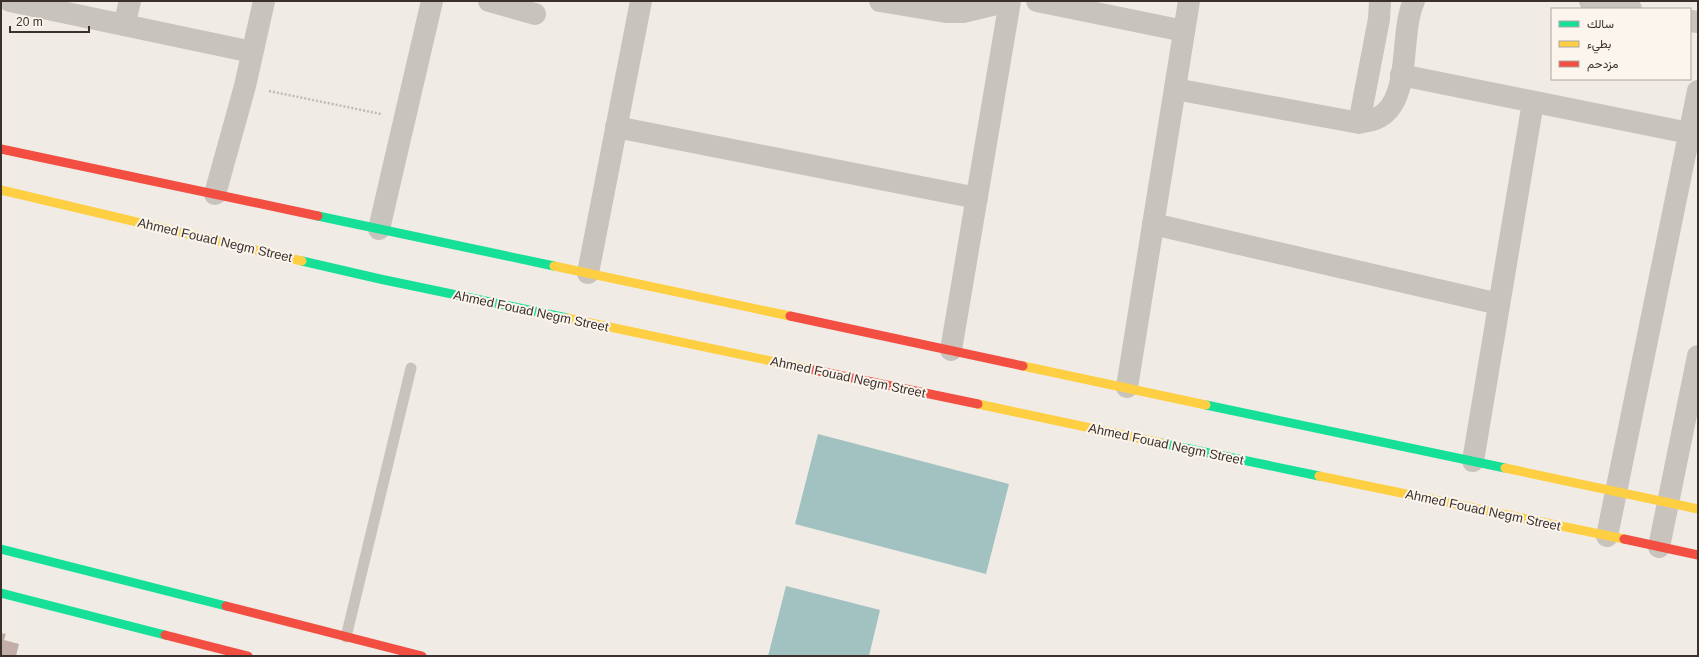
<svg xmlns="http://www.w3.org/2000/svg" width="1699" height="657" viewBox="0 0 1699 657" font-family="Arial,Vazirmatn,sans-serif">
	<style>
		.water { fill: #a1c2c1 }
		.building { fill: #c3afa7 }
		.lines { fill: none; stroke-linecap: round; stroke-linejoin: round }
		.path { stroke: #c2bbb6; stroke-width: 2.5; stroke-dasharray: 2 2; stroke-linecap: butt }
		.lane { stroke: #c9c3be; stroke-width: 11 }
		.street { stroke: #c9c3be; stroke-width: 22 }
		.fast { stroke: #16e098; stroke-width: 9 }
		.slow { stroke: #ffcf43; stroke-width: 9 }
		.jam { stroke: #f24e42; stroke-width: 9 }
		.labels { text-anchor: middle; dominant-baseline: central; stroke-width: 4; stroke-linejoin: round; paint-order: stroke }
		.street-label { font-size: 13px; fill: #3b302b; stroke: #fbf5ee }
	</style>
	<rect width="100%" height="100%" fill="#f0ebe5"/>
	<g class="water">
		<path d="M818,434L1009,484L986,574L795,524Z"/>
		<path d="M786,586L880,610L869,656H768Z"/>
	</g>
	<path class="building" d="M1,633L6,634L4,640L19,644L16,656H1Z"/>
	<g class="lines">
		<path class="path" d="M269,91L381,114"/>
		<path class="lane" d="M346,637L411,368"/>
		<g class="street">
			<path d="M10,1L252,52"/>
			<path d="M489,1L535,14"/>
			<path d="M880,1L946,12H963L1009,1"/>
			<path d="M1037,1L1184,31"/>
			<path d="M1590,1L1631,9"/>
			<path d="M1690,21L1698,22"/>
			<path d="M124,25L130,1"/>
			<path d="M1401,75L1689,133"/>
			<path d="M1175,89L1354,122C1419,125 1396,39 1414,1"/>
			<path d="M1359,123L1379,19L1380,1"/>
			<path d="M616,127L977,198"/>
			<path d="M215,194L245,86L264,1"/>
			<path d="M1153,224L1499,304"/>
			<path d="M379,229L432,1"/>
			<path d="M588,273L641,1"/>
			<path d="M951,350L1010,1"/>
			<path d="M1127,387L1189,1"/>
			<path d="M1473,461L1533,102"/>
			<path d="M1607,536L1698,91"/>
			<path d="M1659,547L1698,356"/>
		</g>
		<g class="fast">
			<path d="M318,216L554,266"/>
			<path d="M302,261L380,279L567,318"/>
			<path d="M1206,405L1505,468"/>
			<path d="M1161,443L1319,476"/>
			<path d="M1,549L226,606"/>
			<path d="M1,593L165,635"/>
		</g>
		<g class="slow">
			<path d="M1,190L302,261"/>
			<path d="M554,266L790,316"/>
			<path d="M567,318L814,370"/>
			<path d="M1023,366L1206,405"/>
			<path d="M978,404L1161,443"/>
			<path d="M1505,468L1698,509"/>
			<path d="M1319,476L1624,539"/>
		</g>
		<g class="jam">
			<path d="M1,149L318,216"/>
			<path d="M790,316L1023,366"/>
			<path d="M814,370L978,404"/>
			<path d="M1624,539L1698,555"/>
			<path d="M226,606L422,656"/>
			<path d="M165,635L248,656"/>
		</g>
	</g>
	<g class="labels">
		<g class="street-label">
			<text transform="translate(215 240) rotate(13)">Ahmed Fouad Negm Street</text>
			<text transform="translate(531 311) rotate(12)">Ahmed Fouad Negm Street</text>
			<text transform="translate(848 377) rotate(12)">Ahmed Fouad Negm Street</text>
			<text transform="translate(1166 444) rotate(12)">Ahmed Fouad Negm Street</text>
			<text transform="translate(1483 510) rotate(12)">Ahmed Fouad Negm Street</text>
		</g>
	</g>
	<rect width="1699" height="657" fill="none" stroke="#3b302b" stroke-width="4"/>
	<rect x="1551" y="8" width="140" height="72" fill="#fbf5ee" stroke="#aea6a0"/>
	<rect x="1559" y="21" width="20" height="6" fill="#16e098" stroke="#aea6a0"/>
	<text x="1587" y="28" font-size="12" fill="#3b302b">سالك</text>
	<rect x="1559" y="41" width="20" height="6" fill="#ffcf43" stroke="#aea6a0"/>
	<text x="1587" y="48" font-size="12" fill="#3b302b">بطيء</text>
	<rect x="1559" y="61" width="20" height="6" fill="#f24e42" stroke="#aea6a0"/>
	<text x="1587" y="68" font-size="12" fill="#3b302b">مزدحم</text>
	<path d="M10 26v6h79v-6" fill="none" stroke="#3b302b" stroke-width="2"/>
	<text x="16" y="26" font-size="12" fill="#3b302b" stroke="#fbf5ee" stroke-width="3" paint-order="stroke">20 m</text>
</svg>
